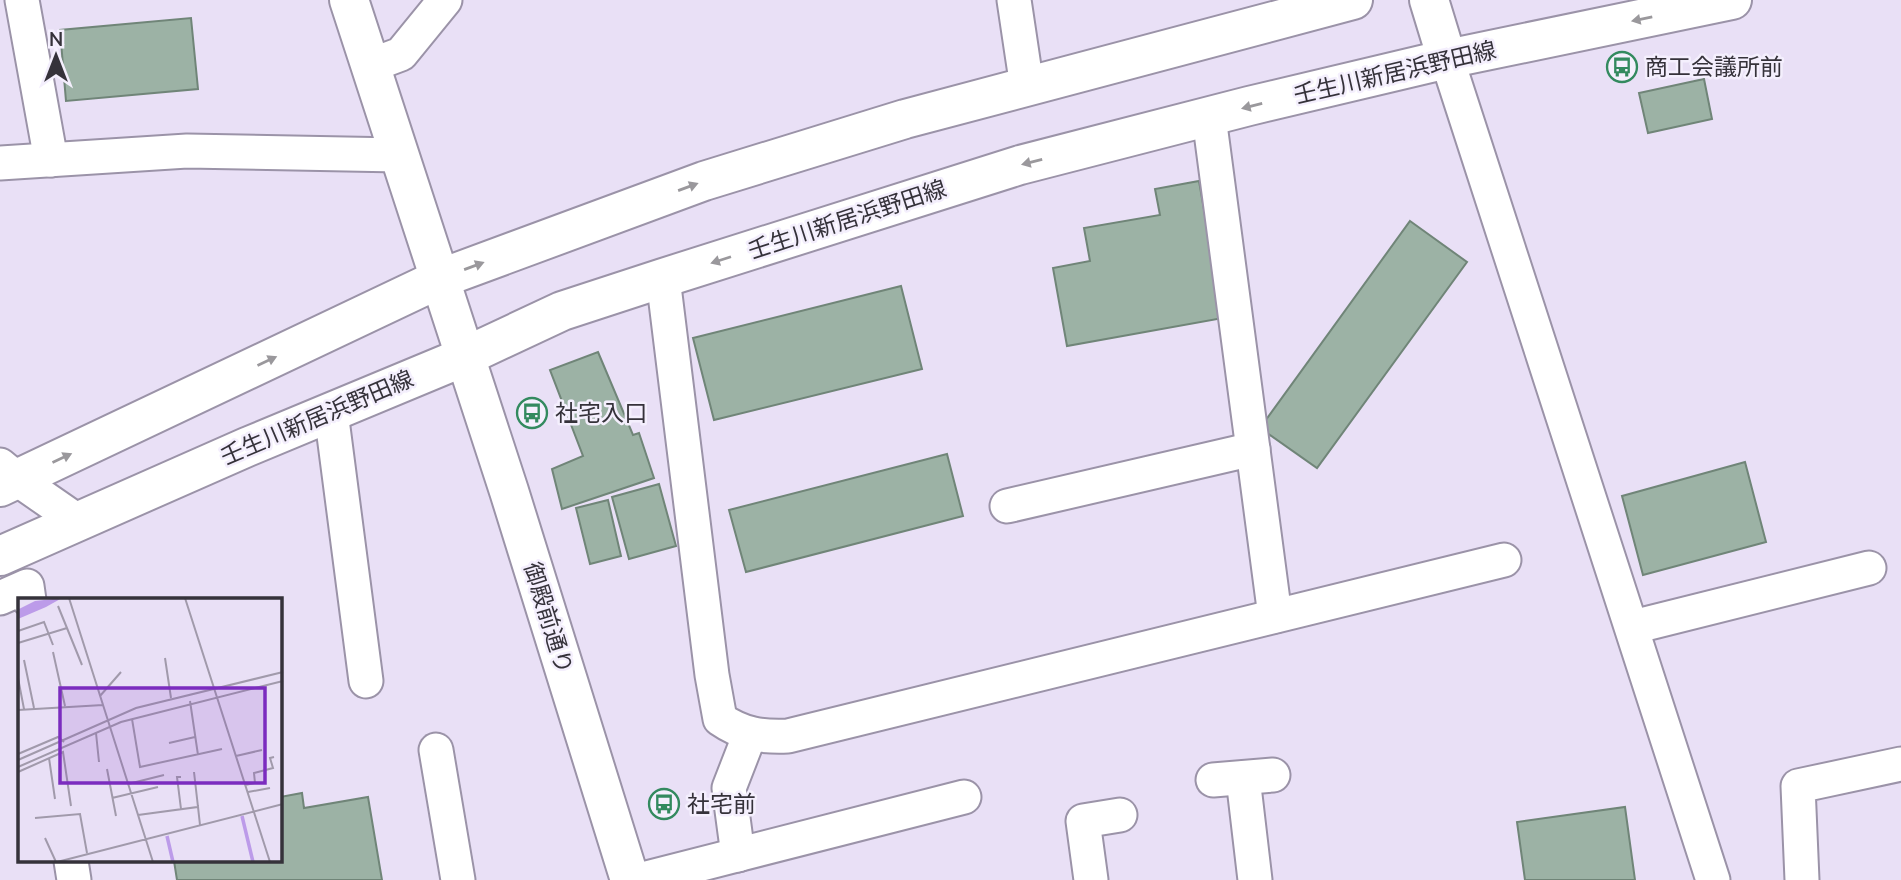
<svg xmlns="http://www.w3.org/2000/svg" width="1901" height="880" viewBox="0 0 1901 880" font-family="'Nunito Sans','Noto Sans JP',sans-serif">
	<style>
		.building { fill: #9cb2a5; stroke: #708578; stroke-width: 2 }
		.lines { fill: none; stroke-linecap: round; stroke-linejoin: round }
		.street-casing { stroke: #9b93a8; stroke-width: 37 }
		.secondary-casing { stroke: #9b93a8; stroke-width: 42 }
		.primary-casing { stroke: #9b93a8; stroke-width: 42 }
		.street { stroke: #fff; stroke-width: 33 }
		.secondary { stroke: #fff; stroke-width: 38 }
		.primary { stroke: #fff; stroke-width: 38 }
		.oneway { fill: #9a989c }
		.labels { text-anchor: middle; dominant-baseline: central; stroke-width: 5; stroke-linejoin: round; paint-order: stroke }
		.poi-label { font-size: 23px; fill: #35323a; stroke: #f4effd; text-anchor: start }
		.street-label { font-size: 23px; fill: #35323a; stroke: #f4effd }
		.inset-river { fill: none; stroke: #bc9be9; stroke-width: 3.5 }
		.inset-road { fill: none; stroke: #a19aab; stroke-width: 2 }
		.view { fill: #7b2cbf; fill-opacity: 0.15; stroke: #7b2cbf; stroke-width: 3.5 }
		.inset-edge { fill: none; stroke: #35323a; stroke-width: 3.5 }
	</style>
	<rect width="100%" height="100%" fill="#e9e0f6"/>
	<g class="building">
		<path d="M191,18L198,89L66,101L60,30Z"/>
		<path d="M1704,79L1712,119L1648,133L1639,93Z"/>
		<path d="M1199,181L1223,318L1067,346L1053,268L1090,261L1084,228L1160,215L1155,189Z"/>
		<path d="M1410,221L1467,262L1317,468L1260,428Z"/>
		<path d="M901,286L922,369L714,420L693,338Z"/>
		<path d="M598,352L633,435L639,433L654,478L562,509L552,469L583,456L550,370Z"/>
		<path d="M947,454L963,516L746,572L729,510Z"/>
		<path d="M1745,462L1766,542L1643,575L1622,496Z"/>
		<path d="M659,484L676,546L629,559L612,497Z"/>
		<path d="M608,500L621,556L590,564L576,508Z"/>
		<path d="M302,793L304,808L368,797L382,880H177L174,861H280V797Z"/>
		<path d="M1625,807L1635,880H1525L1517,822Z"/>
	</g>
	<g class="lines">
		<g class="street-casing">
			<g id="street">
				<path d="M22,0L51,160"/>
				<path d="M1014,0L1027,87"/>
				<path d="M1447,59L1713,880"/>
				<path d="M369,66L401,54L445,0"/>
				<path d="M1209,117L1275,616"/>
				<path d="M0,163L187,151L399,155"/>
				<path d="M663,278L712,675L720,719C743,735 762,737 788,736L1504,560"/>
				<path d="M331,412L366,681"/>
				<path d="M0,465L17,479L79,522"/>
				<path d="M1007,506L1253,449"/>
				<path d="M0,598L27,586L29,600"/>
				<path d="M1633,627L1869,568"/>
				<path d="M436,750L458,880"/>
				<path d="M1243,778L1255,880"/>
				<path d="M1213,780L1273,775"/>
				<path d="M738,855L729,788L750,734"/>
				<path d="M71,861L74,880"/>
				<path d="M639,880L964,797"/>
				<path d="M1091,880L1083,821L1120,815"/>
				<path d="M1802,880L1798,786L1901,764"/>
			</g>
		</g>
		<g class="secondary-casing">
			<g id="secondary">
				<path d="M349,0L509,491L630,880"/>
				<path d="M1429,0L1447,59"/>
			</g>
		</g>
		<g class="primary-casing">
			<g id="primary">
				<path d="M0,487L439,279L704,181L905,119L1353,0"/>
				<path d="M0,556L247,447L466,356L562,311L663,278L1020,165L1249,106L1447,59L1732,0"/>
			</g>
		</g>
		<use href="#street" class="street"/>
		<use href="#secondary" class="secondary"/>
		<use href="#primary" class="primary"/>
	</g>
	<defs><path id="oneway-solid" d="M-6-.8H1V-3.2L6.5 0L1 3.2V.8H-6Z" transform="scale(1.75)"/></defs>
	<g class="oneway">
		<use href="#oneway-solid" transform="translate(1642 19) rotate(168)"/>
		<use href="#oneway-solid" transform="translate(1252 106) rotate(166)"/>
		<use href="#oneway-solid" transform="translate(1032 162) rotate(166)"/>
		<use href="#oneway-solid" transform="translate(688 187) rotate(-20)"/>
		<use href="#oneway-solid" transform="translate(721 260) rotate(162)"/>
		<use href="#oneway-solid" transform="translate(474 266) rotate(-20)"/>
		<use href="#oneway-solid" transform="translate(267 361) rotate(-25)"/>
		<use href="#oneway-solid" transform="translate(62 458) rotate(-25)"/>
	</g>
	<defs>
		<g id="bus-ring" transform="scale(1.575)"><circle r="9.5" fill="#f4effd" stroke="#338a5f" stroke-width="1.5"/><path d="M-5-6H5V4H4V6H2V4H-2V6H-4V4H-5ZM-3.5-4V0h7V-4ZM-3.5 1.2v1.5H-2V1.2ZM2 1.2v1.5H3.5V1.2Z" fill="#338a5f"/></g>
	</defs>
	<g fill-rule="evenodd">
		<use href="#bus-ring" x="1622" y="67"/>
		<use href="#bus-ring" x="532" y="413"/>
		<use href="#bus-ring" x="664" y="804"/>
	</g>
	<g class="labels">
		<g class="poi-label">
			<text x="1645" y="67">商工会議所前</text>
			<text x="555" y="413">社宅入口</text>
			<text x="687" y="804">社宅前</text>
		</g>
		<g class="street-label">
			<text transform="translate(1395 73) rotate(-13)">壬生川新居浜野田線</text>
			<text transform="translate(847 220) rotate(-18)">壬生川新居浜野田線</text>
			<text transform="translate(317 418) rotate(-23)">壬生川新居浜野田線</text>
			<text transform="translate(548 618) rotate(73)">御殿前通り</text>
		</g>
	</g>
	<g transform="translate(18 598)">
		<rect width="264" height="264" fill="#e9e0f6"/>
		<path d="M44,0L28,9L0,21L1,11L17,3Z" fill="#bc9be9"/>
		<path class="inset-river" d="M224,218L235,264M149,238L155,264"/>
		<path class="inset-road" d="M51,0L135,264M167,0L252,264M40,8L64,67M0,33L26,24L35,47M0,45L49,30M35,54L47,108M147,60L153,100M6,62L16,110M0,80L6,111M82,98L103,74M172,103L180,157M0,112L85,107M114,121L122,169L204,151M78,135L81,164M151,145L177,139M0,156L40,139L46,144M218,158L244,152M31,160L37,201M0,162L118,110L265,74M0,169L103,124L265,83M89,171L98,218M0,174L45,154L53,208M176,174L180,209M163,179H159L163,211M110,186L146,177M227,187L237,185L236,175L255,170L252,160L256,159M230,194L252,190M94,200L140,189M120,217L180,209L182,227M17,220L62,216L69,255M27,240L38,264M39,264L265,206"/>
		<path class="view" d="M42,90H247V185H42Z"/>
		<rect width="264" height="264" class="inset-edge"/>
	</g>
	<g transform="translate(56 56)" stroke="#f4effd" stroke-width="5" paint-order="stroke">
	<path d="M0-5L12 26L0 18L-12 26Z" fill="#35323a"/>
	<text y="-10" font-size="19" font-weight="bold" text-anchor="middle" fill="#35323a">N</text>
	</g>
</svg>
